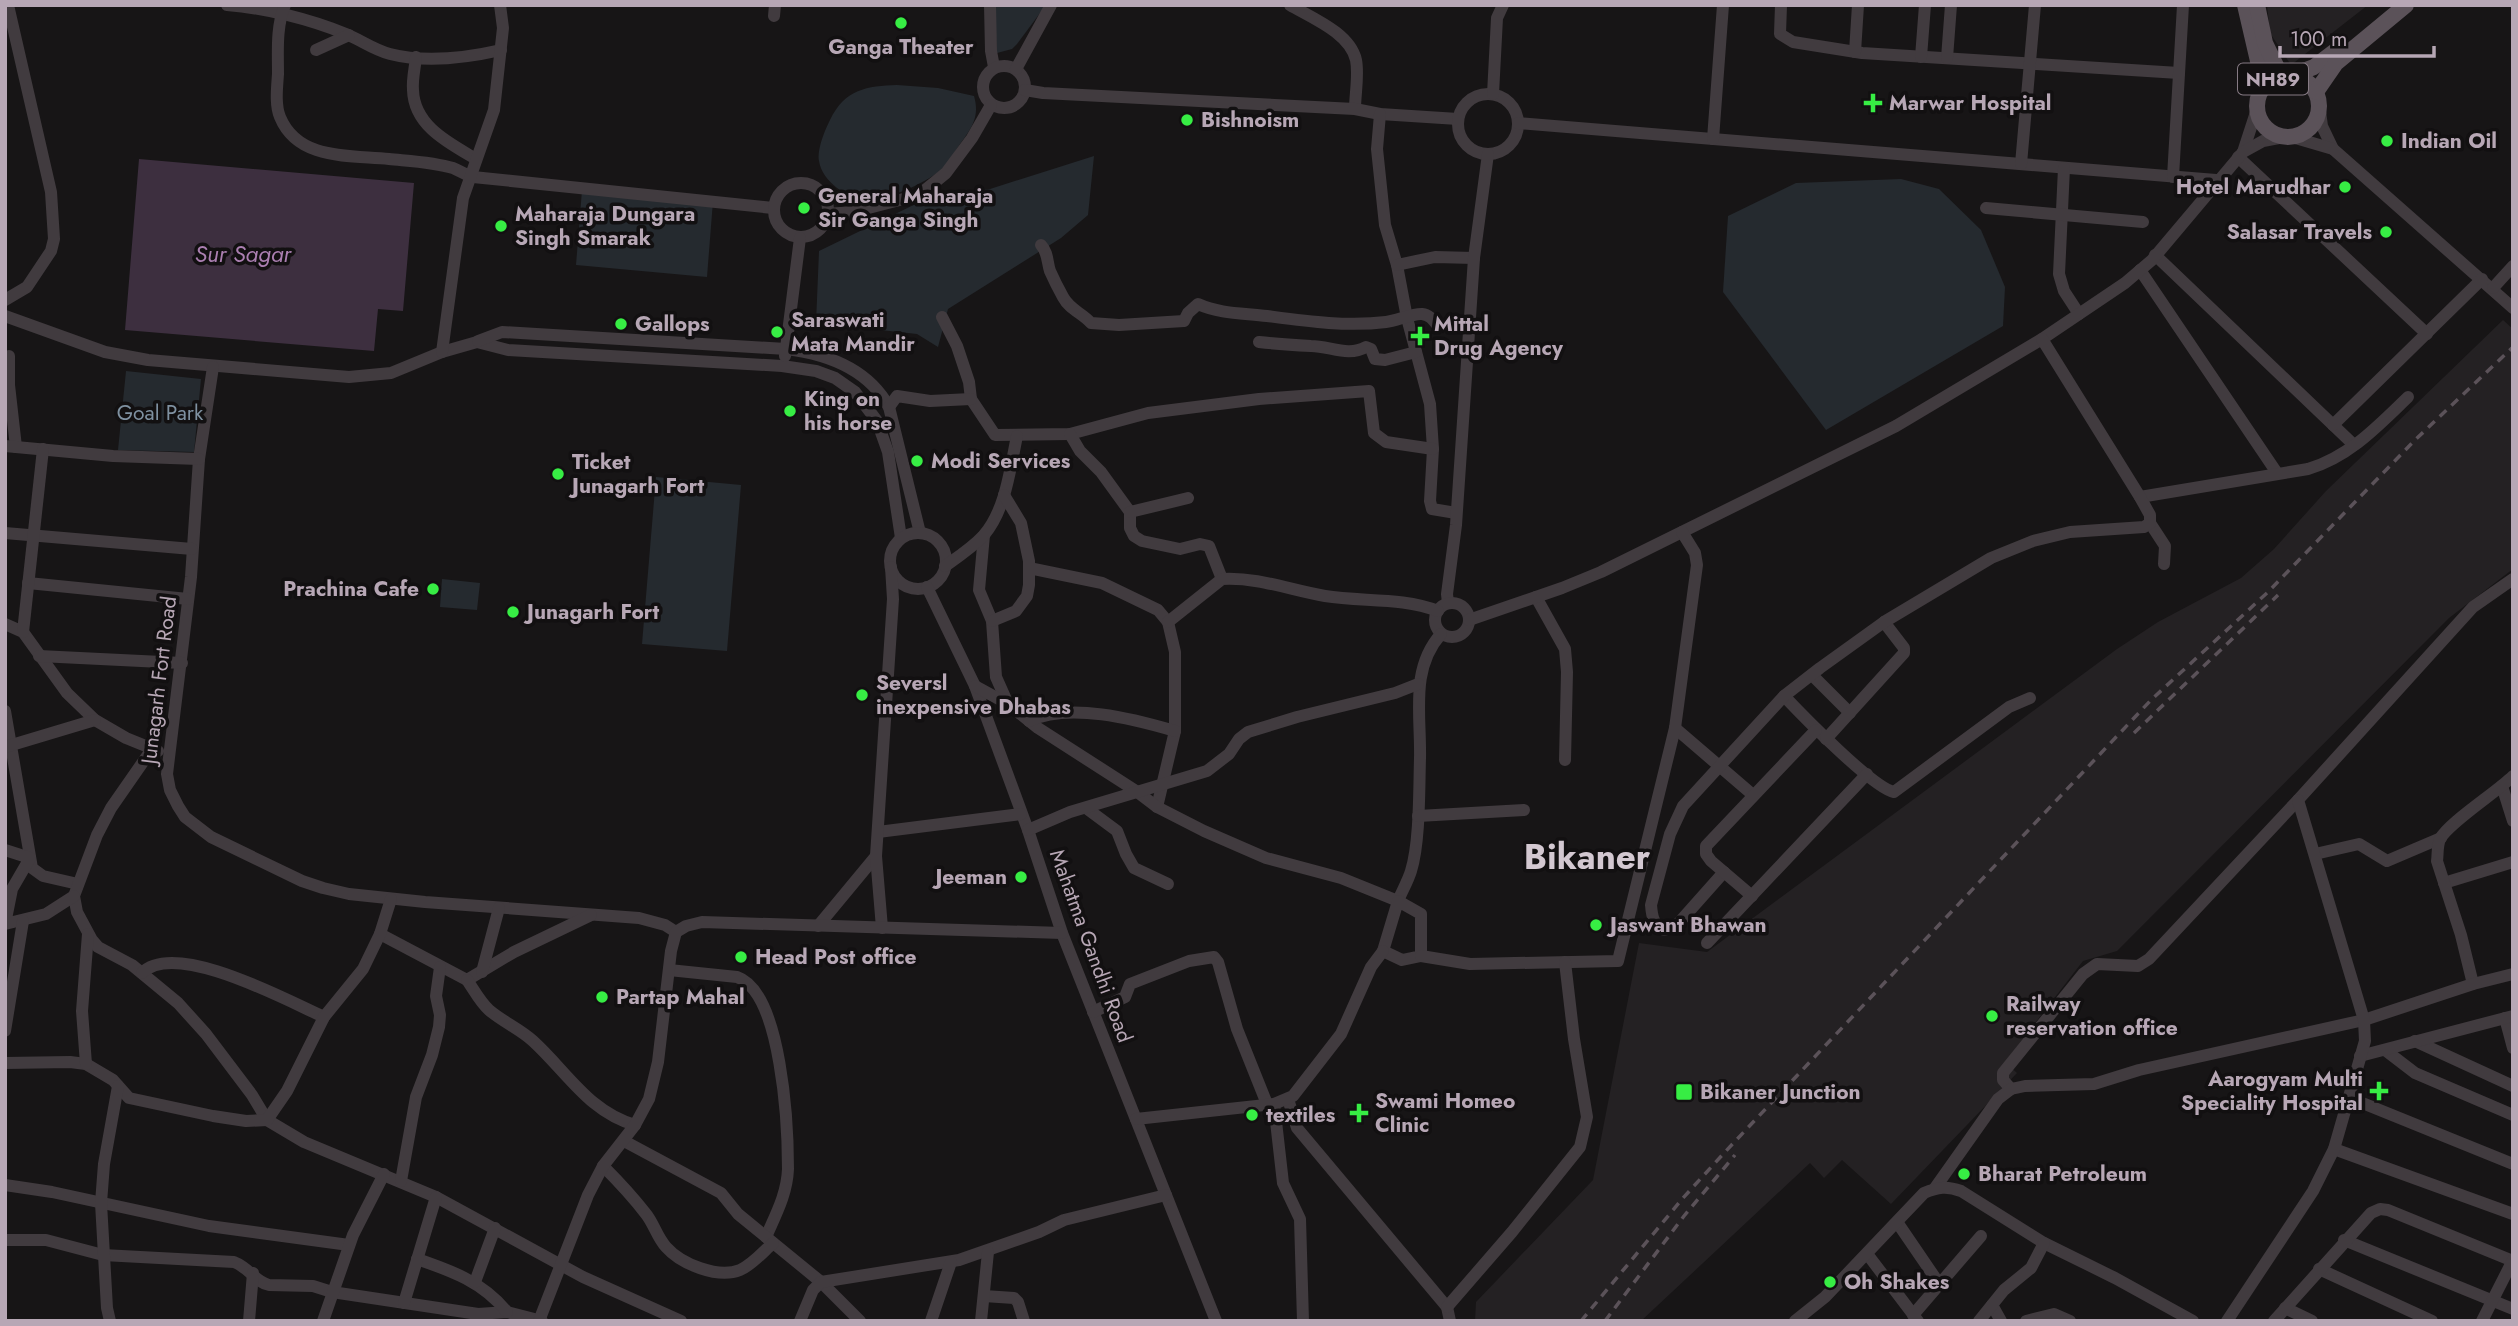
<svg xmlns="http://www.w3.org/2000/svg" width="2518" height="1326" viewBox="0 0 2518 1326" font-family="Jost,sans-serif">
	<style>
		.built { fill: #242123 }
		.green { fill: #252a2f }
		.water { fill: #3d2f3f }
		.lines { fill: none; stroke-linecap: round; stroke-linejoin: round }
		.minor { stroke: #413b3f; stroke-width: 12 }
		.major { stroke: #5b5259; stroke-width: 16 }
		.rail { stroke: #5b5259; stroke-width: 3.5; stroke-dasharray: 9 7; stroke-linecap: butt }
		.poi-dot { fill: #37ed44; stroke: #121011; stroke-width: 2.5 }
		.labels { text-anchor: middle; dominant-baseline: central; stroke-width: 7; stroke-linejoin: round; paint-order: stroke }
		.shield { fill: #121011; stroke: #867a84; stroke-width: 2 }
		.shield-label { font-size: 19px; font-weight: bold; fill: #b7a7b5 }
		.poi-label { font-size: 21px; font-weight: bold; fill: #b7a7b5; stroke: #121011; text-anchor: start }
		.park-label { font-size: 21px; fill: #7f91a1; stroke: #121011 }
		.street-label { font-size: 21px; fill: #b7a7b5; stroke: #121011 }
		.water-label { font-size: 23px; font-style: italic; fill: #ab7fb1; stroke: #121011 }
		.town-label { font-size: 35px; font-weight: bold; fill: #d3c8d1; stroke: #121011 }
	</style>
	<rect width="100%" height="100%" fill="#171516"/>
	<g class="built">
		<path d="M2267,5H2368L2291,65L2270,33Z"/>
		<path d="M2503,320L2513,329V569L2449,618L2117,951L2083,961L2005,1062L2017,1073L1891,1204L1842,1160L1824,1178L1810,1163L1641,1321H1475L1476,1302L1593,1180L1639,943L1707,952L2117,649L2158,622L2241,578L2274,549L2326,491Z"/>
	</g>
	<g class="green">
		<path d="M994,5H1046L1017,44L1012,49L997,53Z"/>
		<path d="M897,85L938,88L974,96C980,116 972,128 960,144C954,152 949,164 941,170C922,185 890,199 866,199C847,199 822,181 819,161C817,149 825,130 830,120C845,89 867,86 897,85Z"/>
		<path d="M1094,156L1088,215L1061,238L948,309L938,347L917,334L816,323L819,251L930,197L990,189Z"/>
		<path d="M1901,179L1939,189L1981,230L2005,287L2003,326L1826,430L1723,292L1728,216L1796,183Z"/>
		<path d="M582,190L713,201L707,277L576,265Z"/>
		<path d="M126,371L201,379L194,452L118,450Z"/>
		<path d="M656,477L741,485L727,651L642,644Z"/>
		<path d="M442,579L480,583L477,610L440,607Z"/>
	</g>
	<path class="water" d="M139,159L414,183L403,311L378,309L374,351L125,330Z"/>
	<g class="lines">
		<g class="minor">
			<path d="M227,5C265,8 310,19 346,34C361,40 374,50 390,54C425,63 466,58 501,50"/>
			<path d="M285,5C276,26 278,52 278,74C277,88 275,105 280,117C298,161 351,155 389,159C409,161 434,162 453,168C460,171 466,175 473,177L773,208"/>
			<path d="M990,5L991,51L994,67"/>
			<path d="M1290,5C1312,18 1350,33 1356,60C1359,75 1355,94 1355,109"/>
			<path d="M1781,5L1780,34L1793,42L1862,53L2179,73"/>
			<path d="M774,16L775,5"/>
			<path d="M316,50L349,35"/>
			<path d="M1855,52L1858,5"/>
			<path d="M416,57C415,68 412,79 413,90C414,126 449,143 476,159"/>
			<path d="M1921,57L1925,5"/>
			<path d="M1947,58L1951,5"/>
			<circle cx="1004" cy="87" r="21"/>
			<path d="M1016,69L1051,5"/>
			<path d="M1025,90L1043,93L1355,109L1380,114L1458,119"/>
			<circle cx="1488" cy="124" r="30"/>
			<path d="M1493,94L1497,18L1503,5"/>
			<path d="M2319,104L2322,126L2333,149"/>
			<path d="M1380,114L1377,149L1385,225L1397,265L1407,318L1430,404L1433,449L1430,501L1432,509L1456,513"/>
			<path d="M1518,123L2216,180"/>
			<path d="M2292,137L2333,149L2513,308"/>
			<path d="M1713,139L1723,5"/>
			<path d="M2243,152L2257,109"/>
			<path d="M2238,157L2427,334"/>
			<path d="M2021,164L2035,5"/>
			<path d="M2064,168L2059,274L2064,291L2079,314"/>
			<path d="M2173,177L2183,5"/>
			<circle cx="801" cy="210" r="27"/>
			<path d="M1986,208L2143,222"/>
			<path d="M827,214L853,212L919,195L946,173L972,138L991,105"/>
			<path d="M1041,245C1048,252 1047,262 1050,271C1054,280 1058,288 1063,297C1070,310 1081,312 1091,323L1119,325L1184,321L1188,313L1198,304C1220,314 1244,313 1267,316C1305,321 1347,327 1386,322C1396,321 1414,313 1422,314C1430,315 1433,320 1438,326L1470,328"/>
			<path d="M2155,255L2354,445"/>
			<path d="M1397,265L1435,257L1474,258"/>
			<path d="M2140,270L2277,473"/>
			<path d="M2493,288L2513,266"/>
			<path d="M5,300L27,287L51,251L54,239L51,192L8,5"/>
			<path d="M5,316L105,352L148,360L349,377L391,373L442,352L477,342L508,350L782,366L816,371L835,378L855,392L877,421L888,452L901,538"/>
			<path d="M942,317L957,346L969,382L971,399L995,435L1070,434L1148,413L1259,399L1369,391L1374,433L1386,442L1433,449"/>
			<path d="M478,341L502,332L786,349C828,354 868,369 889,407L920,533"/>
			<path d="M1259,342C1277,344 1293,345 1311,346C1330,346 1348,357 1366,347L1371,349L1375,359L1385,360L1416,352"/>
			<path d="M442,352L463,198L494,110L503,28L500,5"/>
			<path d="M9,356V385L16,447"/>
			<path d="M785,356L800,238"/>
			<path d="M213,367L199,459L191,577L167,774L170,790L178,806L185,817L211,837L302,881L323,888L349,894L425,902L639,918L665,925L676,932"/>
			<path d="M889,407L897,396L930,401L971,399"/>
			<path d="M2333,425L2482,279"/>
			<path d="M1070,434L1080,451L1101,472L1130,512V528L1134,536L1142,541L1180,549L1200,544L1209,546L1222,579"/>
			<path d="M5,446L113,456L199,459"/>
			<path d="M2140,497L2308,469C2349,457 2378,426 2408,397"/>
			<path d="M1130,512L1188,498"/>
			<path d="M2150,523L2165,546L2164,564"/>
			<path d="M5,533L192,549"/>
			<circle cx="918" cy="561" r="28"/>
			<path d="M984,535L979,590L992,621L996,677L1008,704"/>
			<path d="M945,566C958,557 972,548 984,535C1006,509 1010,469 1017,436"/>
			<path d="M1029,568L1102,583L1158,610L1168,622L1175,652V731L1157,807"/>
			<path d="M28,583L188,599"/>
			<path d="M927,587L975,686L1028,830L1062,933L1216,1321"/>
			<path d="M1536,597L1565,649L1567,672L1565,760"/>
			<path d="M1448,603L1447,594L1456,525L1474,258L1488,154"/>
			<circle cx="1452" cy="620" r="17"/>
			<path d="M1469,620L1562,588L1601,572L1896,426L2042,339L2125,283L2152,260L2243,152L2263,141L2284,137"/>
			<path d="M992,621L1016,611L1027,596L1029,585V561L1021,523L1004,495"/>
			<path d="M1168,622L1222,579C1258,577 1290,590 1325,596C1362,602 1402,597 1438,611"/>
			<path d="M5,624L23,632L67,693L95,720L126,738L158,751"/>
			<path d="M23,632L43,449"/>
			<path d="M39,656L182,663"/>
			<path d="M1812,675L1850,713"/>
			<path d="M975,686L1008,704L1038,728L1136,791L1157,807L1204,831L1266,858L1341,878L1398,901C1402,891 1408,881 1411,871C1420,842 1419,790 1420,758C1421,714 1410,669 1441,634"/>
			<path d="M1784,696C1802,715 1873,788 1894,792L2009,707L2030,698"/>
			<path d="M5,711L32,868L43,876L78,884"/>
			<path d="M1029,721C1069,702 1134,719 1175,731"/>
			<path d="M1675,728L1753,795"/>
			<path d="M1826,739L1904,653V648L1884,622"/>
			<path d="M5,747L95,720"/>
			<path d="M152,749L111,808L97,835L74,896L77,912L92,940L98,947L132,965L178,1003L206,1034L252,1095L267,1120L304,1142L436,1197L583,1277L681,1321"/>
			<path d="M2502,786L2513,821"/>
			<path d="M1086,808L1117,831L1126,854L1134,868L1168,884"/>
			<path d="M1418,816L1524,810"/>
			<path d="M1028,830L1070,812L1207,771L1229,754L1239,739L1248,732L1297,717L1395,693L1418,684"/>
			<path d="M878,832L1021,814"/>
			<path d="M5,850L30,858L12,889L5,924L46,914L74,896"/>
			<path d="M2315,854L2359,844L2387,861L2441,838"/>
			<path d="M1724,872L1676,926L1664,930C1653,924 1652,917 1651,905L1670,834L1683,806L1784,696L1820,668L1884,622L1991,558L2033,541L2070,532L2144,527L2150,523V515L2140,497L2042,339"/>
			<path d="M2444,883L2513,862"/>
			<path d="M1752,896L1711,861L1706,854V846L1816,730"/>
			<path d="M1398,901L1421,914V956L1402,960L1383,951Z"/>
			<path d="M818,926L876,856"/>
			<path d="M882,928L876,856L893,599L891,567"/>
			<path d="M380,934L467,980L514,952L591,915"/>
			<path d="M1707,943L1867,774"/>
			<path d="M1421,956L1470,964L1618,961L1675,728L1697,565L1695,553L1682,532"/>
			<path d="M669,970L737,977C782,992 788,1127 788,1169C787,1194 776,1214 766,1237"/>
			<path d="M482,972L499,908"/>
			<path d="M142,973C175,939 288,1001 324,1017"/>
			<path d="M467,980C474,990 480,1002 489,1010C503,1022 520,1029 533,1041C567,1072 589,1112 635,1125"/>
			<path d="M2473,984L2461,935L2437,861C2438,854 2437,846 2440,839C2448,823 2497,792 2513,776"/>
			<path d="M1093,1012L1125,997L1130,984L1189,961L1214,957L1218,962L1237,1029L1267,1104"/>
			<path d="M2505,1018L2513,1048"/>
			<path d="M5,1031L23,921"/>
			<path d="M2415,1041L2513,1086"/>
			<path d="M2385,1050L2415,1073L2513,1115"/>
			<path d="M2360,1056L2513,1016"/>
			<path d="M5,1063L70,1062L86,1064L113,1080L129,1098L213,1116L246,1121L267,1120L287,1091L324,1017L363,969L380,934L391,899"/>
			<path d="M86,1064L82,1011L88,934"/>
			<path d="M2011,1089L2003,1080V1073L2083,974L2097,964L2138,966L2149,959L2298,800L2473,607L2513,579"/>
			<path d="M2350,1098L2513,1164"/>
			<path d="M1288,1099L1297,1128L1447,1307L1450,1321"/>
			<path d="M1274,1104L1283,1183L1300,1219L1303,1321"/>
			<path d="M1136,1119L1274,1104L1293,1096L1341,1034L1371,967L1383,951"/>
			<path d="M624,1141L721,1193L738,1214L821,1282L860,1321"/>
			<path d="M2334,1149L2513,1214"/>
			<path d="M603,1166C618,1181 633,1197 646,1214C654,1224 657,1237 666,1247C681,1264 718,1279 740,1270C752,1265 763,1252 773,1243"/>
			<path d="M401,1181L416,1097L432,1055L439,1027L440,1015L436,996L440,967"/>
			<path d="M5,1185L52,1192L209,1226L349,1245"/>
			<path d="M1935,1188L1998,1099L2011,1089L2025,1086L2094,1084L2139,1070L2364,1020L2473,984L2513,974"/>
			<path d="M1897,1222L1940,1285"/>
			<path d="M5,1240H46L103,1255L234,1262C250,1268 255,1282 269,1285L313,1286L332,1292L478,1314L507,1312L542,1321"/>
			<path d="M2344,1240L2513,1309"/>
			<path d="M1868,1255L1918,1321"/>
			<path d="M417,1259C452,1271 483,1282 507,1312"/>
			<path d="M2319,1269L2432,1321"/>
			<path d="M475,1282L495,1228"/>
			<path d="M984,1296L1014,1298L1018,1302L1024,1321"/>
			<path d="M404,1303L436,1197"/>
			<path d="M1992,1305L2001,1321"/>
			<path d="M1447,1307L1512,1232L1580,1147L1587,1117L1574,1039L1565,962"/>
			<path d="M2285,1308L2312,1321"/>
			<path d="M1913,1315L1981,1236"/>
			<path d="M110,1321L107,1308L101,1203L104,1164L118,1086"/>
			<path d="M249,1321L253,1273"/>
			<path d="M323,1321L353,1235L384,1174"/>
			<path d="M539,1321L588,1195L603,1166L635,1125L649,1099L658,1062L671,951L676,932L686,926L702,922L1062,933"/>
			<path d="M800,1321L813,1290L821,1282L959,1260L1039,1232L1064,1220L1166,1195"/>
			<path d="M931,1321L951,1262"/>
			<path d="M981,1321L988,1252"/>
			<path d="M1795,1321L1825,1297L1924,1193C1938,1187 1947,1186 1961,1191L2044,1243L2115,1278L2193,1321"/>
			<path d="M1979,1321L2004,1290L2031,1268L2044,1243"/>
			<path d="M2026,1321L2054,1314L2070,1321"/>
			<path d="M2227,1321L2313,1191L2334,1149L2365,1041L2364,1020L2298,800"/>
			<path d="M2274,1321L2371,1213L2380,1209L2388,1210L2513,1261"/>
			<path d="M2482,1321L2513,1260"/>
		</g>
		<g class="major">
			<path d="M2245,5L2264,87"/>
			<path d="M2257,5L2265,43L2281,76"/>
			<path d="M2293,75L2314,67L2339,48"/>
			<circle cx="2288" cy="106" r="31"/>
			<path d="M2316,92L2336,63L2406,5"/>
		</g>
		<g class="rail">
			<path d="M2134,733L2278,595"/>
			<path d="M1581,1321L1683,1198L1725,1152L2151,700L2268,592L2414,441L2513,347"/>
			<path d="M1605,1321L1684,1216L1735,1155"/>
		</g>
	</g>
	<g class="poi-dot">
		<circle cx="901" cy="23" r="7"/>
		<path d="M1869.5 92.5h7v7h7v7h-7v7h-7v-7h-7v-7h7z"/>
		<circle cx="1187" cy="120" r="7"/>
		<circle cx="2387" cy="141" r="7"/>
		<circle cx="2345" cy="187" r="7"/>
		<circle cx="804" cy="208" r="7"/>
		<circle cx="501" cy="226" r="7"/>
		<circle cx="2386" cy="232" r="7"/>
		<circle cx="621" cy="324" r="7"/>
		<circle cx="777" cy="332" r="7"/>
		<path d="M1416.5 325.5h7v7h7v7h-7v7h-7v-7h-7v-7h7z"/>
		<circle cx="790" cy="411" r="7"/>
		<circle cx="917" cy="461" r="7"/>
		<circle cx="558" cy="474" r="7"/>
		<circle cx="433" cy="589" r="7"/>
		<circle cx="513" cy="612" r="7"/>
		<circle cx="862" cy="695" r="7"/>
		<circle cx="1021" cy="877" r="7"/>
		<circle cx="1596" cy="925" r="7"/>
		<circle cx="741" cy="957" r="7"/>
		<circle cx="602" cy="997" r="7"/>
		<circle cx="1992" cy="1016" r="7"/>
		<path d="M2375.5 1080.5h7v7h7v7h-7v7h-7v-7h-7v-7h7z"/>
		<rect x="1675" y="1083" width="18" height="18" rx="3.5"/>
		<path d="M1355.5 1102.5h7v7h7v7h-7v7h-7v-7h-7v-7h7z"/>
		<circle cx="1252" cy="1115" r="7"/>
		<circle cx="1964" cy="1174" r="7"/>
		<circle cx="1830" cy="1282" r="7"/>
	</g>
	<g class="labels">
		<rect class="shield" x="2238" y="63.5" width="70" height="31" rx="5"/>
		<g class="shield-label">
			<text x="2273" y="79">NH89</text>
		</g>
		<g class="poi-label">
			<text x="901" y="47" text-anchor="middle">Ganga Theater</text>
			<text x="1889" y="103">Marwar Hospital</text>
			<text x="1201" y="120">Bishnoism</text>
			<text x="2401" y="141">Indian Oil</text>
			<text x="2331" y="187" text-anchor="end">Hotel Marudhar</text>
			<text x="818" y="196">General Maharaja<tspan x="818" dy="24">Sir Ganga Singh</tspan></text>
			<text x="515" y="214">Maharaja Dungara<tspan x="515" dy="24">Singh Smarak</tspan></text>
			<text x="2372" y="232" text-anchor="end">Salasar Travels</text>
			<text x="791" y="320">Saraswati<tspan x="791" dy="24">Mata Mandir</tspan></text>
			<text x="635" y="324">Gallops</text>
			<text x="1434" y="324">Mittal<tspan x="1434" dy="24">Drug Agency</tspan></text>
			<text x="804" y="399">King on<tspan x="804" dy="24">his horse</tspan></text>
			<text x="931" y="461">Modi Services</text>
			<text x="572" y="462">Ticket<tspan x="572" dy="24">Junagarh Fort</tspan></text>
			<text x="419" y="589" text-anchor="end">Prachina Cafe</text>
			<text x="527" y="612">Junagarh Fort</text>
			<text x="876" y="683">Seversl<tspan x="876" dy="24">inexpensive Dhabas</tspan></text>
			<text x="1007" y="877" text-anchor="end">Jeeman</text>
			<text x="1610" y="925">Jaswant Bhawan</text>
			<text x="755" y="957">Head Post office</text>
			<text x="616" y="997">Partap Mahal</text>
			<text x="2006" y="1004">Railway<tspan x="2006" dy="24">reservation office</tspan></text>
			<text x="2363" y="1079" text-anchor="end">Aarogyam Multi<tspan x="2363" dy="24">Speciality Hospital</tspan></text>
			<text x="1700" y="1092">Bikaner Junction</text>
			<text x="1375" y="1101">Swami Homeo<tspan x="1375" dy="24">Clinic</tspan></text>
			<text x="1266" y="1115">textiles</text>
			<text x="1978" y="1174">Bharat Petroleum</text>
			<text x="1844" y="1282">Oh Shakes</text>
		</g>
		<g class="park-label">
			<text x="160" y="413">Goal Park</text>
		</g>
		<g class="street-label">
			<text transform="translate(159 680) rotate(-83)">Junagarh Fort Road</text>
			<text transform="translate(1091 946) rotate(70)">Mahatma Gandhi Road</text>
		</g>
		<g class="water-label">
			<text x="243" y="254">Sur Sagar</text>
		</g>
		<g class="town-label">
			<text x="1587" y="857">Bikaner</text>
		</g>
	</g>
	<rect width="2518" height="1326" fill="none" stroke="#b7a7b5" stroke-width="14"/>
	<path d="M2280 46v10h154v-10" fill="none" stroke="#b7a7b5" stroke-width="3.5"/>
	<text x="2290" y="46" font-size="21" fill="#b7a7b5" stroke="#121011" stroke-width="5" paint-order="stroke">100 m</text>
</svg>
